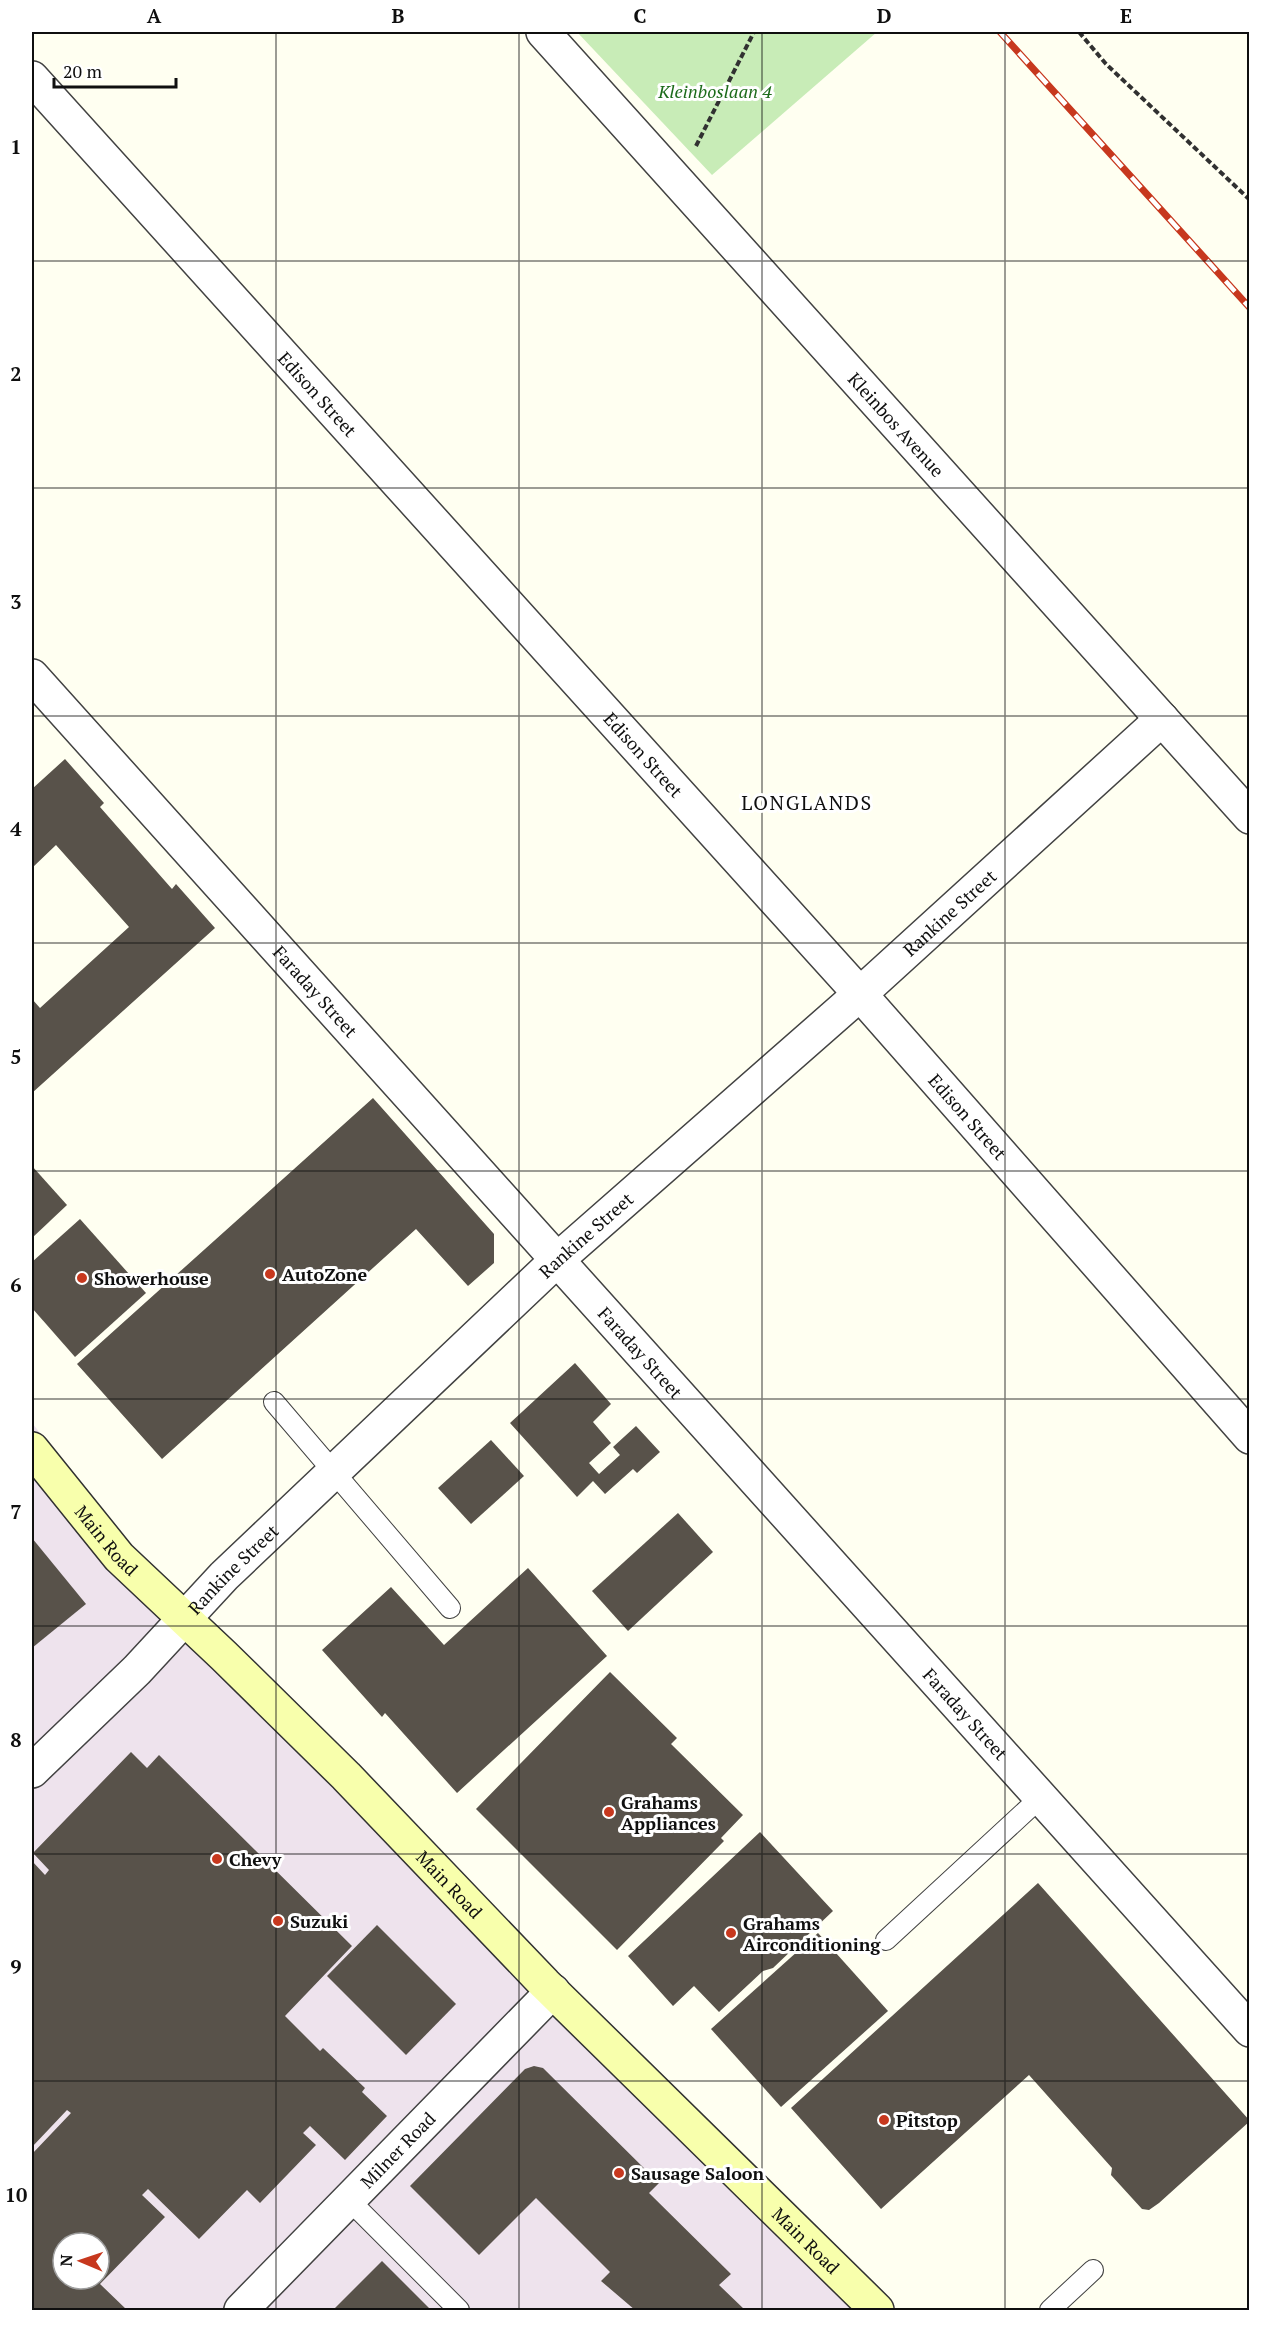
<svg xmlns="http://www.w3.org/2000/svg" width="1281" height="2342" viewBox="0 0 1281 2342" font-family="'PT Serif',serif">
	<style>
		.industrial { fill: #eee3ed; fill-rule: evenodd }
		.green { fill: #c8ecb7 }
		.building { fill: #58524a; fill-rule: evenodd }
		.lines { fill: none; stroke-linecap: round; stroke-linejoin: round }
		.service-casing { stroke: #424242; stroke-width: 22 }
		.minor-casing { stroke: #424242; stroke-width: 36 }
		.secondary-casing { stroke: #313131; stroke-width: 36 }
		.path { stroke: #313131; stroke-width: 4; stroke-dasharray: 6 3; stroke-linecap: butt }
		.service { stroke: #fff; stroke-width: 20 }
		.minor { stroke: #fff; stroke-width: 33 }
		.secondary { stroke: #f8ffac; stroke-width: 33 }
		.rail-casing { stroke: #c7381e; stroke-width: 7 }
		.rail { stroke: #fff; stroke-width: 4.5; stroke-dasharray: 14; stroke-linecap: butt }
		.grid { fill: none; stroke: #0f0f0f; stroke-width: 1.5; stroke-opacity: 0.55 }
		.poi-dot { fill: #c7381e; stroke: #fff; stroke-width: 2 }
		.labels { text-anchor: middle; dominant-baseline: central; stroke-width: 6; stroke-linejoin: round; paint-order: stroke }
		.park-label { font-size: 18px; font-style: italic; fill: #1c6b1b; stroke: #fff }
		.street-label { font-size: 18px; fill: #0f0f0f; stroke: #fff }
		.poi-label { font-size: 18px; font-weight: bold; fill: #0f0f0f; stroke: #fff; text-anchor: start }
		.neighbourhood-label { font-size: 20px; letter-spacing: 1.5px; fill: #0f0f0f; stroke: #fff }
		.neatline { fill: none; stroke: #0f0f0f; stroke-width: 2 }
		.grid-label { font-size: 20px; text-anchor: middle; font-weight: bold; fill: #0f0f0f }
	</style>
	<rect width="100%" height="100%" fill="#fffff1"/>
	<path class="industrial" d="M32,1423L191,1618L883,2310H32ZM63,2243H99V2279H63Z"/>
	<path class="green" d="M577,32H877L712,175Z"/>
	<g class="building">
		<path d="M65,759L104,803L100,807L172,889L176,884L215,928L32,1093V999L40,1008L129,927L56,845L32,868V789Z"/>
		<path d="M373,1098L494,1234V1263L468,1286L416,1229L162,1459L77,1364Z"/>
		<path d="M32,1166L67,1205L32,1238Z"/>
		<path d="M80,1219L146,1293L75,1357L32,1308V1262Z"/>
		<path d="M575,1363L611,1404L593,1422L611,1443L589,1463L599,1474L620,1455L613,1447L636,1426L660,1452L637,1473L633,1469L605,1494L593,1481L577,1497L510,1423Z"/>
		<path d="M491,1440L524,1476L471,1524L438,1488Z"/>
		<path d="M678,1513L713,1552L628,1631L592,1591Z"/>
		<path d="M32,1538L86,1604L32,1648Z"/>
		<path d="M528,1568L607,1656L457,1793L385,1713L382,1717L322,1650L391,1587L444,1645Z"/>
		<path d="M610,1672L677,1738L671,1744L743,1815L721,1838L724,1841L617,1950L476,1809Z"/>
		<path d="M131,1752L147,1768L159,1755L352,1946L285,2016L320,2051L323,2048L365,2088L362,2092L387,2116L345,2160L310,2126L303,2133L316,2145L260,2203L247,2190L199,2239L148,2189L142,2195L165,2217L100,2284L127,2310H32V2154L71,2113L67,2110L32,2147V1861L45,1875L49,1870L33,1853ZM63,2243H99V2279H63Z"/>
		<path d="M760,1832L833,1911L773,1968L763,1971L719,2012L694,1986L673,2006L628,1956Z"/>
		<path d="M1038,1883L1250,2121L1159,2203L1149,2210L1142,2209L1111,2175L1112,2168L1029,2075L881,2209L791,2108Z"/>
		<path d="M377,1925L456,2004L406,2055L327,1976Z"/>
		<path d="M818,1933L888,2011L781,2107L711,2029Z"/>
		<path d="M534,2066L543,2068L659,2183L649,2193L731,2274L719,2285L745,2310H635L601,2281L610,2272L536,2198L479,2255L410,2186L525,2069Z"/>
		<path d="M382,2261L431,2310H333Z"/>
	</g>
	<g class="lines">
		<g class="service-casing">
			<g id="service">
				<path d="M274,1402L450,1608"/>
				<path d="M886,1940L1041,1797"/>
				<path d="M349,2200L459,2310"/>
				<path d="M1050,2310L1093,2270"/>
			</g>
		</g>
		<g class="minor-casing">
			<g id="minor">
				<path id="s1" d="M543,32L1250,817"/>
				<path id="s2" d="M32,78L860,994L1250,1437"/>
				<path id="s3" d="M32,676L1250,2030"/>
				<path id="s4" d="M32,1771L137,1670L224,1576L557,1260L860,994L1162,719"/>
				<path id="s5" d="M241,2310L553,1991"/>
			</g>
		</g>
		<g class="secondary-casing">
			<g id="secondary">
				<path id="s6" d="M32,1449L119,1557L224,1656L346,1776L545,1984L877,2310"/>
			</g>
		</g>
		<g class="path">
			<path d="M1079,32L1106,64L1250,200"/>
			<path d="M696,146L754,32"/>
		</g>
		<use href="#service" class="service"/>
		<use href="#minor" class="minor"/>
		<use href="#secondary" class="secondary"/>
		<g class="rail-casing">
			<path id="rail" d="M1000,32L1250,308"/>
		</g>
		<use href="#rail" class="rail"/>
	</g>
	<path class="grid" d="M276,32V2310M519,32V2310M762,32V2310M1005,32V2310M32,261H1250M32,488H1250M32,716H1250M32,943H1250M32,1171H1250M32,1399H1250M32,1626H1250M32,1854H1250M32,2081H1250"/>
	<g class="poi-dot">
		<circle cx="270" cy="1274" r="6"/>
		<circle cx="82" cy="1278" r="6"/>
		<circle cx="609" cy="1812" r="6"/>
		<circle cx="217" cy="1859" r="6"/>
		<circle cx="278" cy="1921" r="6"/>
		<circle cx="731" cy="1933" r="6"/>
		<circle cx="884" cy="2120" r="6"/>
		<circle cx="619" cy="2173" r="6"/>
	</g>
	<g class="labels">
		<g class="park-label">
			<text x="715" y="91">Kleinboslaan 4</text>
		</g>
		<g class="street-label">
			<text stroke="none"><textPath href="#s2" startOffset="426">Edison Street</textPath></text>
			<text stroke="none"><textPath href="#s1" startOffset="528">Kleinbos Avenue</textPath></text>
			<text stroke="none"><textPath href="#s2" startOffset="912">Edison Street</textPath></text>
			<text stroke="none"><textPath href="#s4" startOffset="1257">Rankine Street</textPath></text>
			<text stroke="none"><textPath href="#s3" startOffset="424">Faraday Street</textPath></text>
			<text stroke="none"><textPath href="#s2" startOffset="1398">Edison Street</textPath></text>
			<text stroke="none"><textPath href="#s4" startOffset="771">Rankine Street</textPath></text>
			<text stroke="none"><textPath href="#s3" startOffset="910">Faraday Street</textPath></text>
			<text stroke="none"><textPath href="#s6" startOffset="118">Main Road</textPath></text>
			<text stroke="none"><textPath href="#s4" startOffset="285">Rankine Street</textPath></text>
			<text stroke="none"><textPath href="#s3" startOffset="1396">Faraday Street</textPath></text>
			<text stroke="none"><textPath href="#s6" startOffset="604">Main Road</textPath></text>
			<text stroke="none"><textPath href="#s5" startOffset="224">Milner Road</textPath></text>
			<text stroke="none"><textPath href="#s6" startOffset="1108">Main Road</textPath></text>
		</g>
		<g class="poi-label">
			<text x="282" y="1274">AutoZone</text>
			<text x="94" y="1278">Showerhouse</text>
			<text x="621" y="1802">Grahams<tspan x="621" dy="21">Appliances</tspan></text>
			<text x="229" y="1859">Chevy</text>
			<text x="290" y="1921">Suzuki</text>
			<text x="743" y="1923">Grahams<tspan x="743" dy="21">Airconditioning</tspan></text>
			<text x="896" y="2120">Pitstop</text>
			<text x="631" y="2173">Sausage Saloon</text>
		</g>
		<g class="neighbourhood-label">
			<text x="807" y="802">LONGLANDS</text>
		</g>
	</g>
	<rect width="1281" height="2342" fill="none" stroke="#ffffff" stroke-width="66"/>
	<g transform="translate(81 2261) rotate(272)"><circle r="28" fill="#ffffff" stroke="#9f9f9f" stroke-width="1.5"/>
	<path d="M0-4.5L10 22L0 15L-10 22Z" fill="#c7381e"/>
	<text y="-9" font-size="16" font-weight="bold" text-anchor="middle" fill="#0f0f0f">N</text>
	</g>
	<path d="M54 78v9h122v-9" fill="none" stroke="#0f0f0f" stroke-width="3"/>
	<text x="63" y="78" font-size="18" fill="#0f0f0f" stroke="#ffffff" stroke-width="4.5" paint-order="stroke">20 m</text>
	<rect x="33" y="33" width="1215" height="2276" class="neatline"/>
	<g class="grid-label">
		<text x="154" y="23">A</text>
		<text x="398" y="23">B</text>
		<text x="640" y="23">C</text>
		<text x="884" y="23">D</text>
		<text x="1126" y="23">E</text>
		<text x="16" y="154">1</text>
		<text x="16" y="381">2</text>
		<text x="16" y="609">3</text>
		<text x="16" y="836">4</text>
		<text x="16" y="1064">5</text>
		<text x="16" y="1292">6</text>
		<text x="16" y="1519">7</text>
		<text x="16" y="1747">8</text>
		<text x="16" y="1974">9</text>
		<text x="16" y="2202">10</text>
	</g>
</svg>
